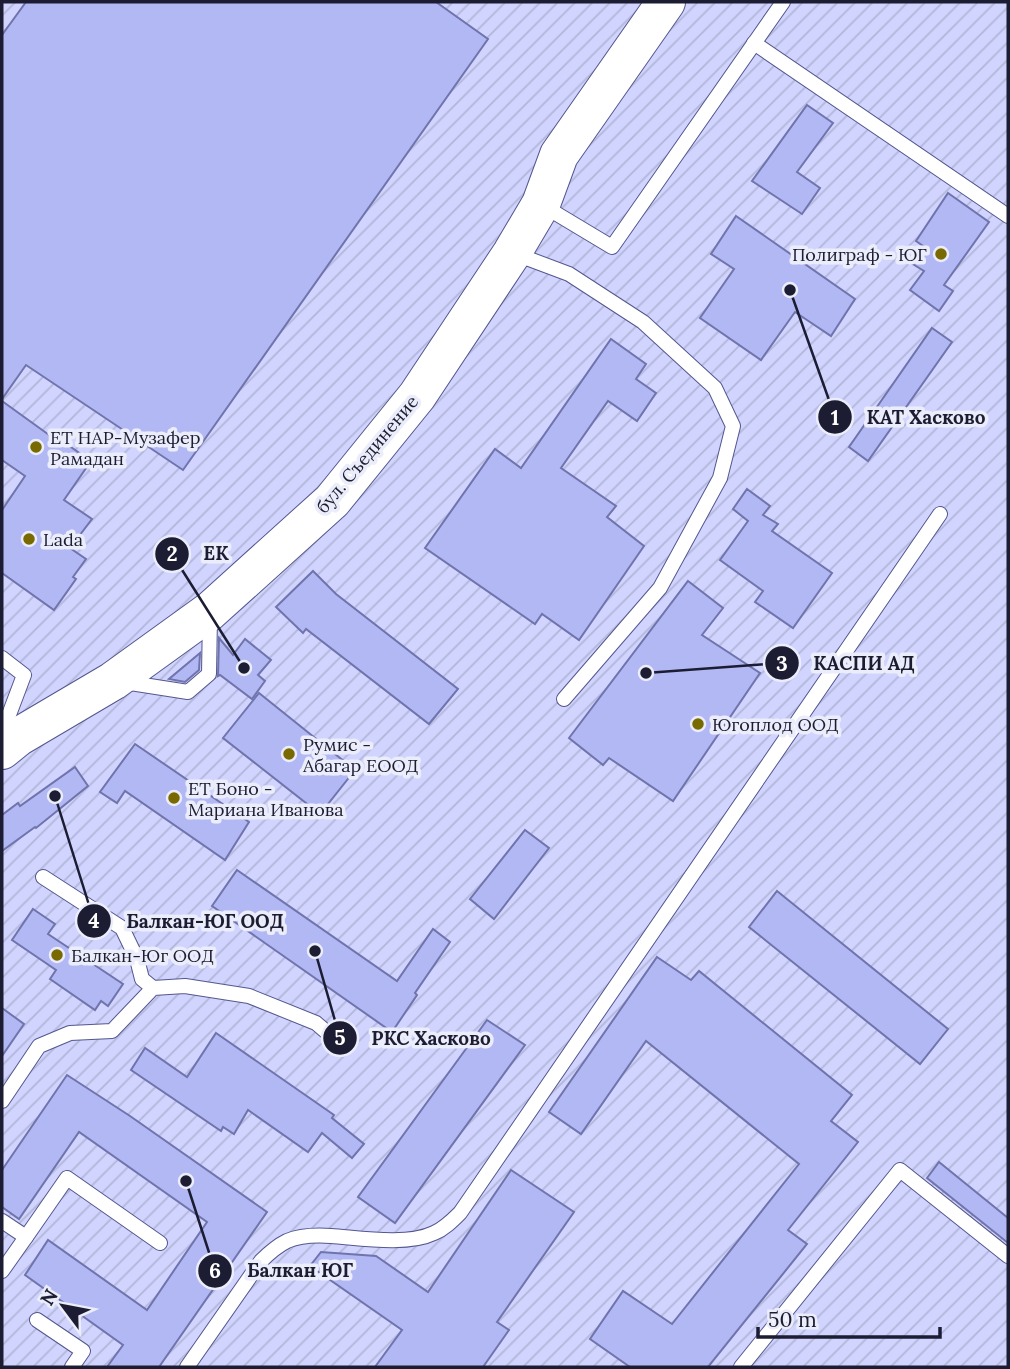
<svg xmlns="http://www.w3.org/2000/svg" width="1010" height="1369" viewBox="0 0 1010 1369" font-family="Lora,serif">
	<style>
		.industrial { fill: url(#industrial-furrows) }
		.building { fill: #b2b8f4; stroke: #7074ac; stroke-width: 2 }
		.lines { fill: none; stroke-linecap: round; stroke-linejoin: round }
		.service-casing { stroke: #54578d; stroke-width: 16 }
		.primary-casing { stroke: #54578d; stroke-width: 40 }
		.service { stroke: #fff; stroke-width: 14 }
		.primary { stroke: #fff; stroke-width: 38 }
		.poi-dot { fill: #786a01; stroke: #ecedfa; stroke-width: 2.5 }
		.labels { text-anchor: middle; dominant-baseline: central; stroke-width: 7; stroke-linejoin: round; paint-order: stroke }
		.poi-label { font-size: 18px; fill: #1c1d33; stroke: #ecedfa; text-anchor: start }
		.street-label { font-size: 18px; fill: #1c1d33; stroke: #ecedfa }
		.leader { fill: none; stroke: #1c1d33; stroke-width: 2.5 }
		.callout-dot { fill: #1c1d33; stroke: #ecedfa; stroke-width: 2.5 }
		.mark-label { font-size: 21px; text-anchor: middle; font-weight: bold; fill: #fff }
		.callout-label { font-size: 19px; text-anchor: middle; font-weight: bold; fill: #1c1d33; stroke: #ecedfa; stroke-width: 7; stroke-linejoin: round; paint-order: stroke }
	</style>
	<defs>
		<pattern id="industrial-furrows" width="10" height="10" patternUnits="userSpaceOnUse" patternTransform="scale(1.75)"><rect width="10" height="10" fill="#d0d4fe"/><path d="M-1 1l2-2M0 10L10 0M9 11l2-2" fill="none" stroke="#b2b6da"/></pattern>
	</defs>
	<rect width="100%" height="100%" fill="#dcdff8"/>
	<rect class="industrial" x="2" y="2" width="1006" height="1365"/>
	<g class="building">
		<path d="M26,2H436L488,39L183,470L26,365L2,399V35Z"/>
		<path d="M807,105L833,123L797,172L820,188L802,214L752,181Z"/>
		<path d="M948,193L989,222L944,285L953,291L939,311L910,290L924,271L911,263L923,246L916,241Z"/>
		<path d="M736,216L855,299L831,336L795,312L761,360L700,318L734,269L711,254Z"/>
		<path d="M932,328L952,342L868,461L849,447Z"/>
		<path d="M611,339L646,364L636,379L656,393L637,421L608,401L561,468L616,506L607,517L644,546L579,640L542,614L535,624L425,548L495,449L521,468Z"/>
		<path d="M2,401L63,445L65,443L91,461L64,500L92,519L70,548L86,559L73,577L76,579L54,610L2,573V510L25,476L2,460Z"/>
		<path d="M747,489L770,506L763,515L778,524L772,531L832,573L793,628L755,602L763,591L720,560L748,521L733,509Z"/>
		<path d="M313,571L336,594L458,689L429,724L306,629L303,633L276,607Z"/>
		<path d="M688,581L723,608L702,635L760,673L673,801L609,758L603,765L569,738Z"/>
		<path d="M219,638L233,655L245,639L271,660L258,675L265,681L252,699L220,675L218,676Z"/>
		<path d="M200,653L199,670L185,682L169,679Z"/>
		<path d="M259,693L355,770L320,814L223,738Z"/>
		<path d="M135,744L249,822L225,860L125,791L117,803L100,792Z"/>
		<path d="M75,767L88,786L36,828L35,827L2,851V815L18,803L20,806Z"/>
		<path d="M525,830L549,848L494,919L470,899Z"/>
		<path d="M237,870L397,981L433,929L450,942L415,993L417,995L392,1032L212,906Z"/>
		<path d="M777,891L948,1029L920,1064L749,927Z"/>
		<path d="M33,909L55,924L48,934L123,984L108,1006L101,1001L95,1010L50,979L56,970L12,940Z"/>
		<path d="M657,957L691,980L699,971L852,1095L831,1121L858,1142L788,1230L807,1244L708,1367H630L590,1339L623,1291L672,1324L799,1164L646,1041L581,1134L549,1112Z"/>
		<path d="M2,1008L24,1024L2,1056Z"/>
		<path d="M487,1020L525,1045L395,1223L358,1197Z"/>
		<path d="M216,1033L334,1115L332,1118L364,1144L352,1158L322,1133L308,1152L248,1110L234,1134L223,1127L221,1131L131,1070L145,1048L187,1077Z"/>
		<path d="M67,1075L130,1116L267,1212L159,1367H107L123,1345L25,1275L48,1240L147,1310L207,1222L79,1132L19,1219L2,1207V1170Z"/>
		<path d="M939,1162L1008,1218V1243L927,1178Z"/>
		<path d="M511,1170L574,1212L497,1322L509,1330L483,1367H375L402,1330L310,1266L321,1252L376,1256L428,1292Z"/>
	</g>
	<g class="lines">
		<g class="service-casing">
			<g id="service">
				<path d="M754,43L1008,216"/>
				<path d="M542,205L612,247L783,2"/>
				<path d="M513,253L569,274L643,322L715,388L733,426L720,478L660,588L564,699"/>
				<path d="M2,658L24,675L7,720L17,734"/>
				<path d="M124,682L188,692L209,674L210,616"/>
				<path d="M43,877L122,928L137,959L142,979L153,988"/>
				<path d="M2,1101L39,1046L70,1033L112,1031L153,988L185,986L249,996L316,1023L344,1047"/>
				<path d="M2,1221L26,1237L67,1178L160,1243"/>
				<path d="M2,1271L26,1237"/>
				<path d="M37,1320L83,1351L72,1367"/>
				<path d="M187,1367L261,1261C269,1253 277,1246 287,1241C301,1235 316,1235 331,1236C360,1238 407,1246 434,1233C444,1229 452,1221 460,1213L940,514"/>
				<path d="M741,1367L900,1170L1008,1256"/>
			</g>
		</g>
		<g class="primary-casing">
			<path id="primary" d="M2,750L18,737L113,681L210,611L332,501L417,396L512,253L541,204L559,155L666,2"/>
		</g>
		<use href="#service" class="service"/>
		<use href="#primary" class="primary"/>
	</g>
	<g class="poi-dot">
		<circle cx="941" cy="254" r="7"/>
		<circle cx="36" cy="447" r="7"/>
		<circle cx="29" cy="539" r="7"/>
		<circle cx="698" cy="724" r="7"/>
		<circle cx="289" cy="754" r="7"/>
		<circle cx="174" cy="798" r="7"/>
		<circle cx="57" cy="955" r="7"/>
	</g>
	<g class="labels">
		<g class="poi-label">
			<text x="927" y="254" text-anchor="end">Полиграф - ЮГ</text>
			<text x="50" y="437">ЕТ НАР-Музафер<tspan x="50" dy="21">Рамадан</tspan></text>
			<text x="43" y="539">Lada</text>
			<text x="712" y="724">Югоплод ООД</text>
			<text x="303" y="744">Румис -<tspan x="303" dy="21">Абагар ЕООД</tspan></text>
			<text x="188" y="788">ЕТ Боно -<tspan x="188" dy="21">Мариана Иванова</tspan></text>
			<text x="71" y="955">Балкан-Юг ООД</text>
		</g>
		<g class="street-label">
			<text transform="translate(367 454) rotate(-50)">бул. Съединение</text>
		</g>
	</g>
	<path class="leader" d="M790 290L835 417M244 668L172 554M646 673L782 663M55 796L94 921M315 951L340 1038M186 1181L215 1271"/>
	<g class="callout-dot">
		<circle cx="790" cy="290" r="7"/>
		<circle cx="244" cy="668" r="7"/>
		<circle cx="646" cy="673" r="7"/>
		<circle cx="55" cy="796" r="7"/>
		<circle cx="315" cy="951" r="7"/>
		<circle cx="186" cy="1181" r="7"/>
		<circle cx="835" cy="417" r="18"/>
		<circle cx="172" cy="554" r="18"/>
		<circle cx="782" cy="663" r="18"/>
		<circle cx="94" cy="921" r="18"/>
		<circle cx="340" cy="1038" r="18"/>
		<circle cx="215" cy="1271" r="18"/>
	</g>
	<g class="mark-label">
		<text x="835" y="425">1</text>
		<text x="172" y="561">2</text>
		<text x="782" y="671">3</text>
		<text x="94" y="928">4</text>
		<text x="340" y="1045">5</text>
		<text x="215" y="1278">6</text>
	</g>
	<g class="callout-label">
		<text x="926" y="424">КАТ Хасково</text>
		<text x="216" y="560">ЕК</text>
		<text x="864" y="670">КАСПИ АД</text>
		<text x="205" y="928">Балкан-ЮГ ООД</text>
		<text x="431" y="1045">РКС Хасково</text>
		<text x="300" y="1277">Балкан ЮГ</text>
	</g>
	<rect width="1010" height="1369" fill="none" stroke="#1c1d33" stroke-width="7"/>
	<g transform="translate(63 1306) rotate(302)" stroke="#ecedfa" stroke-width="5" paint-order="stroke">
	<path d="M0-5L12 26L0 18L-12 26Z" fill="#1c1d33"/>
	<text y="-10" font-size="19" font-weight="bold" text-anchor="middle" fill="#1c1d33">N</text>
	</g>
	<path d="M758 1327v10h182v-10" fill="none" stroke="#1c1d33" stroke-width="3.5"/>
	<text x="768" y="1327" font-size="21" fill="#1c1d33" stroke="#ecedfa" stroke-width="5" paint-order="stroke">50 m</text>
</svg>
